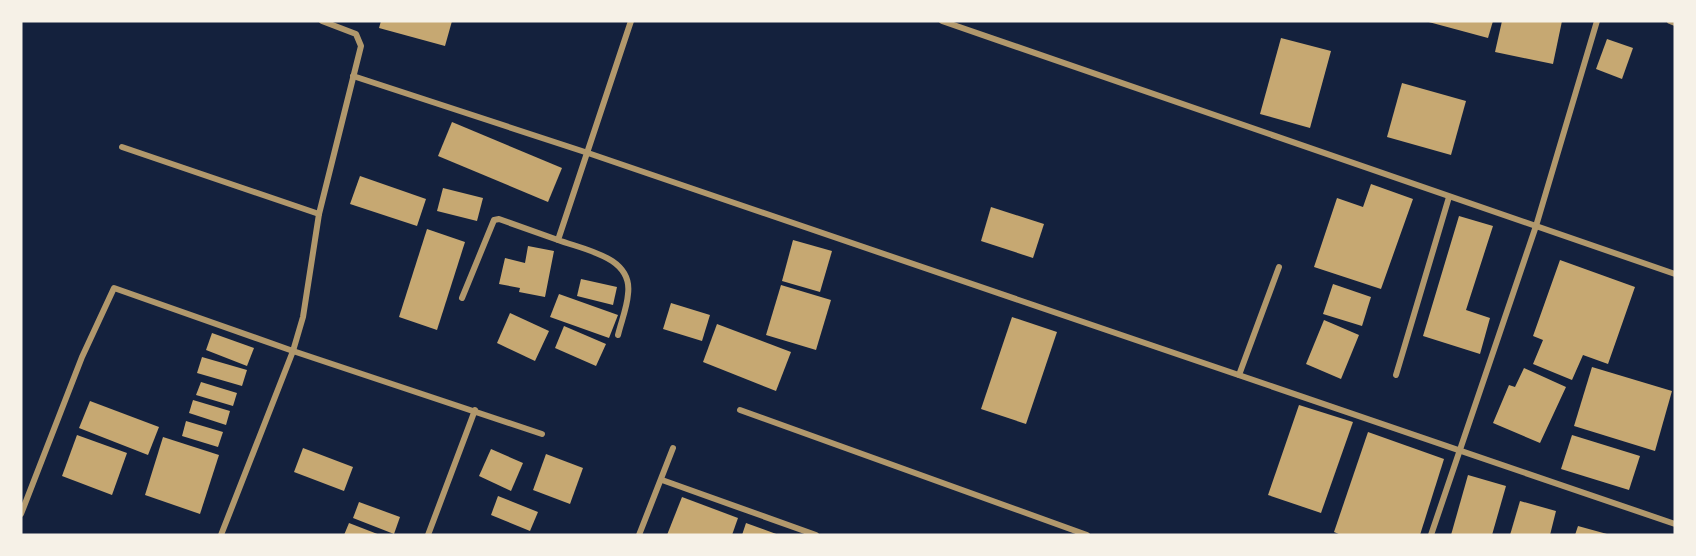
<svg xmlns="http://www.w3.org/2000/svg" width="1696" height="556" viewBox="0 0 1696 556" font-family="Rubik,sans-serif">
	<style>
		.building { fill: #c6a872 }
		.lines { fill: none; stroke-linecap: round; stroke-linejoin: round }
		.minor { stroke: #b1986c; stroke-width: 6 }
	</style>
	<rect width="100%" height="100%" fill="#14213d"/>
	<g class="building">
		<path d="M381,21H452L445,46L379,28Z"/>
		<path d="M1425,21H1493L1488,38Z"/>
		<path d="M1502,21H1562L1553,64L1495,52Z"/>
		<path d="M1281,38L1331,51L1310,128L1260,114Z"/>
		<path d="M1607,39L1633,48L1622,79L1596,69Z"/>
		<path d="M1402,83L1466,101L1451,155L1387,137Z"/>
		<path d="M452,122L562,168L548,202L438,156Z"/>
		<path d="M360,176L426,199L417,226L350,204Z"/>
		<path d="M1371,184L1413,199L1381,289L1314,267L1337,198L1363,207Z"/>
		<path d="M443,188L483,198L477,221L437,211Z"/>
		<path d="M991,207L1044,224L1033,258L981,241Z"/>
		<path d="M1459,216L1493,226L1466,310L1490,318L1480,354L1423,336Z"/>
		<path d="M427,229L465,242L437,330L399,317Z"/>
		<path d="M793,240L832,251L820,292L782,281Z"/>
		<path d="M528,246L554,251L545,297L519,292L520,288L499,284L505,258L525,263Z"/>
		<path d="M1560,260L1635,287L1608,364L1583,355L1572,380L1533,364L1543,340L1533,336Z"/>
		<path d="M581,279L617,287L613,305L577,296Z"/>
		<path d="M1333,284L1371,297L1362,326L1323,314Z"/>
		<path d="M781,285L831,300L816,350L766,335Z"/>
		<path d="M559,294L618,315L609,338L550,317Z"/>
		<path d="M671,303L710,315L702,341L663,329Z"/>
		<path d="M510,313L549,331L535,361L497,343Z"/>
		<path d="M1012,317L1057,332L1026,424L981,409Z"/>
		<path d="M1324,320L1359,335L1341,379L1306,364Z"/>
		<path d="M717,324L791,352L776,391L703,362Z"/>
		<path d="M564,326L606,344L596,366L555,348Z"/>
		<path d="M212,333L254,348L247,366L206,350Z"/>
		<path d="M202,357L247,370L242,386L197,373Z"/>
		<path d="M1592,367L1672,391L1655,451L1574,426Z"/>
		<path d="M1524,368L1566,387L1540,443L1493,423L1509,385L1515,387Z"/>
		<path d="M201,382L237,393L233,406L196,395Z"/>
		<path d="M193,400L230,411L226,425L189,413Z"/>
		<path d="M90,401L159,427L148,455L79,428Z"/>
		<path d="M1299,405L1353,422L1321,513L1268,495Z"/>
		<path d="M186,421L223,432L218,447L182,436Z"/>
		<path d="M1368,432L1444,459L1420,535H1341L1334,532Z"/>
		<path d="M77,435L127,453L112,495L62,476Z"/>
		<path d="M1572,435L1640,456L1629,490L1561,469Z"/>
		<path d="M163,437L219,455L200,514L145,495Z"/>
		<path d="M303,448L353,467L344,491L294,472Z"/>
		<path d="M491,449L523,463L511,491L479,476Z"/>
		<path d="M546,454L583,468L570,504L533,490Z"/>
		<path d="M1468,475L1506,486L1492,535H1451Z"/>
		<path d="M498,496L538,512L530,531L491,515Z"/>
		<path d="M682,497L738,518L732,535H667Z"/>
		<path d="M1520,501L1556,511L1550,535H1510Z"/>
		<path d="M359,502L400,517L394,534L353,518Z"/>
		<path d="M349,523L380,535H344Z"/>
		<path d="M746,523L779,535H742Z"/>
		<path d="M1578,526L1607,534V535H1575Z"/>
	</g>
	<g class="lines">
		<g class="minor">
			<path d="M942,21L1675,274"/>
			<path d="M1670,21L1675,23"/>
			<path d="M353,76L588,153L1675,524"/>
			<path d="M122,147L319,214"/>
			<path d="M462,298L494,220L499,219L558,240"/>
			<path d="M618,335C621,322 627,308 628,294C633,257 585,250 558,240L631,21"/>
			<path d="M1239,375L1279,267"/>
			<path d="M1396,375L1449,197"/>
			<path d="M740,410L1087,535"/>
			<path d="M662,480L816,535"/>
			<path d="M21,514L82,357L114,288L293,351L542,434"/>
			<path d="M221,535L293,351L303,317L319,214L361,46L356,34L322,21"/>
			<path d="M428,535L475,410"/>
			<path d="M639,535L673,448"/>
			<path d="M1431,535L1536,226L1597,21"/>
		</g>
	</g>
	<rect width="1696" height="556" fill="none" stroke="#f6f1e7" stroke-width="45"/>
</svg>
